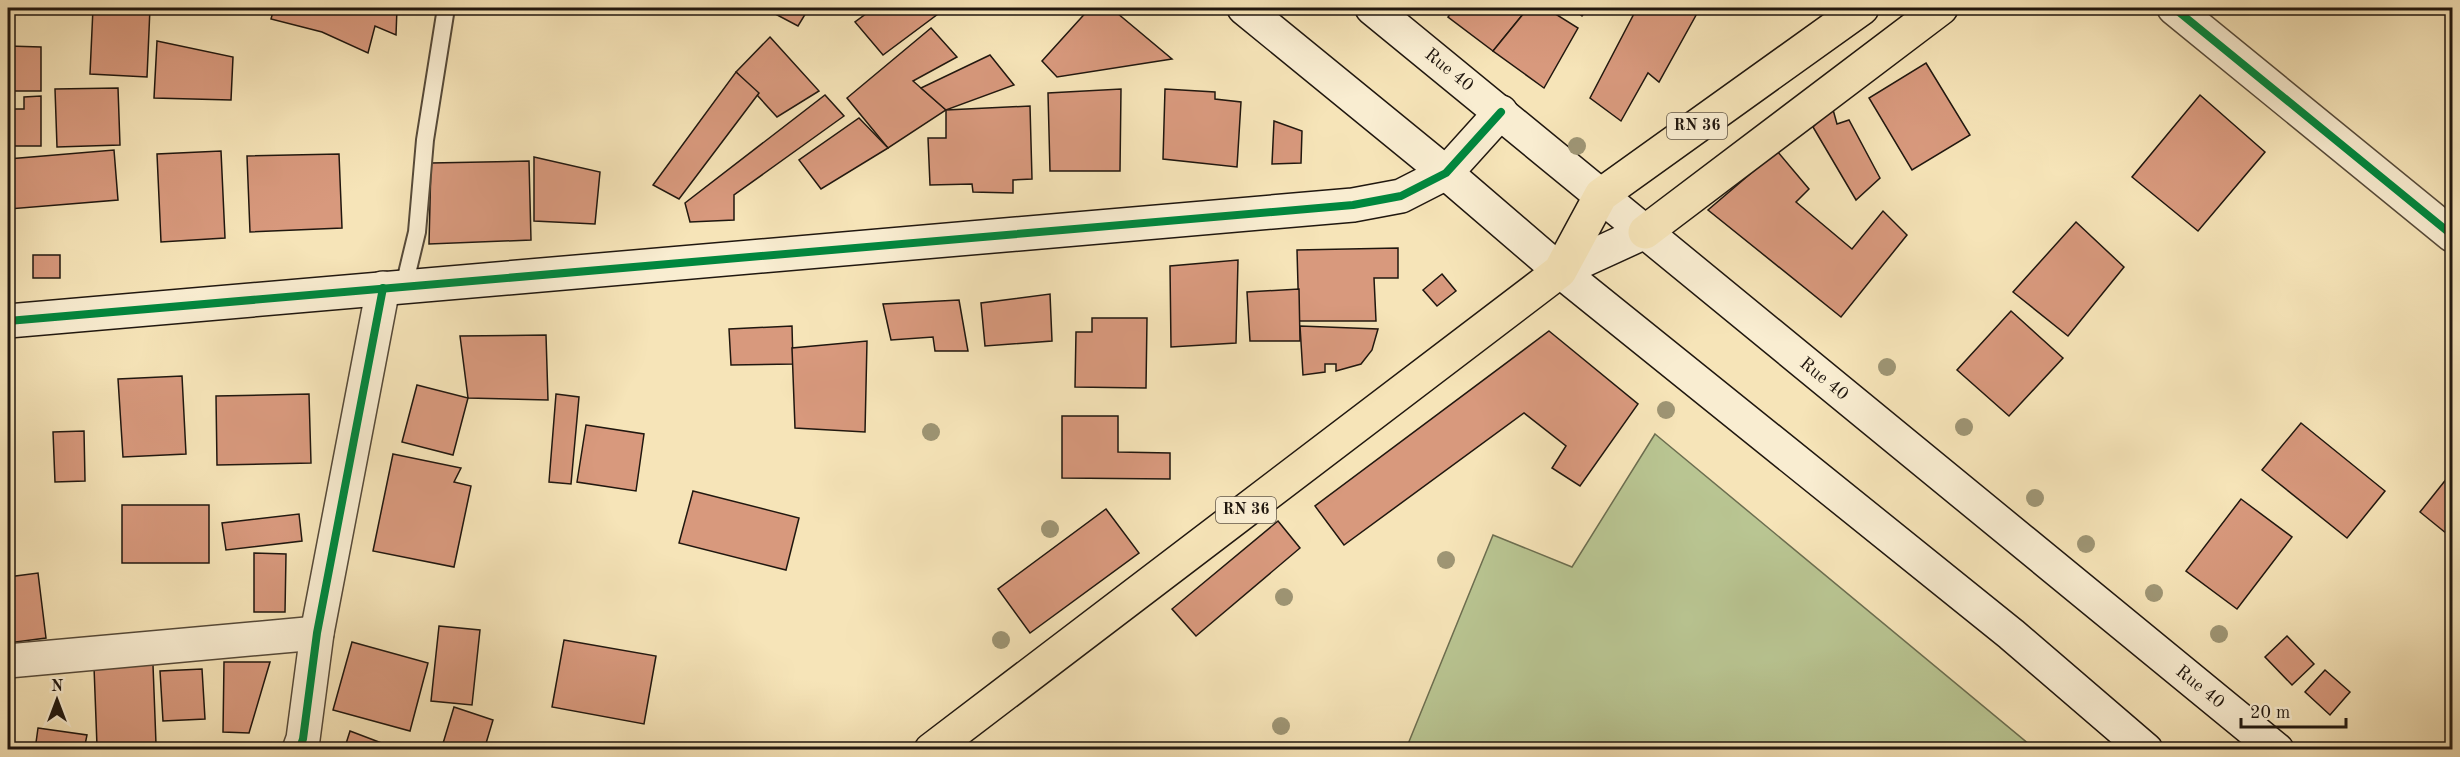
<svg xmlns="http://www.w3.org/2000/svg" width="2460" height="757" viewBox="0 0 2460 757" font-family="'Old Standard TT',serif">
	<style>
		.green { fill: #b9c592; stroke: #6c6e50; stroke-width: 1.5 }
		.building { fill: #d8997d; stroke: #20170f; stroke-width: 1.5 }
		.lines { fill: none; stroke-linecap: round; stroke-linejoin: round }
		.lane-casing { stroke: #564a39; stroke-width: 20 }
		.street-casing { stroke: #564a39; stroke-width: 36 }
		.secondary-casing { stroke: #20170f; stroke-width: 36 }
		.primary-casing { stroke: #20170f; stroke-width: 36 }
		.lane { stroke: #f9edd1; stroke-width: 16 }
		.street { stroke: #f9edd1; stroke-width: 33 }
		.secondary { stroke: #f9edd1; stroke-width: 33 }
		.primary { stroke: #f6e4b8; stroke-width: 33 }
		.cycleway-casing { stroke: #f9edd1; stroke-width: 11 }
		.cycleway { stroke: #00873e; stroke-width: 8 }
		.tree { fill: #9e9574 }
		.labels { text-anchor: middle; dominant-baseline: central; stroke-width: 4.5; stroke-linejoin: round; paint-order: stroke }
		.shield { fill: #f9edd1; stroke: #615749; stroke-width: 1.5 }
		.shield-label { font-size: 16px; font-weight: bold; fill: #20170f }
		.street-label { font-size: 18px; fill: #20170f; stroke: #f9edd1 }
	</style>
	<rect width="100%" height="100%" fill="#f6e4b8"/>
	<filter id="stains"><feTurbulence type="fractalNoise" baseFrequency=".00333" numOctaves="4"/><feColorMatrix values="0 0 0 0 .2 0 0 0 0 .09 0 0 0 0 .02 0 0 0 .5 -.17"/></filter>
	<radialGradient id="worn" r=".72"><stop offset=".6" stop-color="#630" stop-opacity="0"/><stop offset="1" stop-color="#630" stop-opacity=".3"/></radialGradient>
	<path class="green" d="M1655,434L2035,749H1406L1493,535L1572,567Z"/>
	<g class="building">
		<path d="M93,8H150L147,77L90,74Z"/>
		<path d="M274,8H397L396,35L375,26L368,53L322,32L271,19Z"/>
		<path d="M764,8H809L798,26Z"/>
		<path d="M874,8H946L883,55L855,22Z"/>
		<path d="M1090,8H1111L1172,59L1057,77L1042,61Z"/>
		<path d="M1455,8H1528L1493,51L1448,17Z"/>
		<path d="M1528,8H1546L1578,28L1544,88L1493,51Z"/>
		<path d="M1547,8H1562L1558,15Z"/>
		<path d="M1572,8H1588L1582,16Z"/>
		<path d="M1637,8H1700L1659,82L1648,73L1621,121L1590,98Z"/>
		<path d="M931,28L957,57L913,81L946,110L888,148L847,98Z"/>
		<path d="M770,37L819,91L777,117L736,72Z"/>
		<path d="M157,41L233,57L231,100L154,98Z"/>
		<path d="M8,46L41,47V91H8Z"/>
		<path d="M990,55L1014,85L946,110L921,88Z"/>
		<path d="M1926,63L1970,135L1912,170L1869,98Z"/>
		<path d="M736,72L759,93L679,199L653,185Z"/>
		<path d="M118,88L120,145L57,147L55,89Z"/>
		<path d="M1121,89L1120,171H1050L1048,93Z"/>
		<path d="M1165,89L1215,92V99L1241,102L1237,167L1163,159Z"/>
		<path d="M825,95L844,116L734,195V220L690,222L685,203Z"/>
		<path d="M2200,95L2265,152L2198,231L2132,177Z"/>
		<path d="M41,96V146H11L10,109H24V97Z"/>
		<path d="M1030,106L1032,179L1013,180V193L973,192L972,184L930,185L928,138H946V110Z"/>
		<path d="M1832,106L1837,124L1849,120L1880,178L1856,200L1813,127Z"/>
		<path d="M859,118L888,148L821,189L799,160Z"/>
		<path d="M1274,121L1302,131L1301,163L1272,164Z"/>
		<path d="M114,150L118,200L9,209L8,159Z"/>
		<path d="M221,151L225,238L161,242L157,154Z"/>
		<path d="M1777,151L1809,189L1796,202L1852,249L1883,211L1907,235L1841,317L1708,210Z"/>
		<path d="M339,154L342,228L250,232L247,156Z"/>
		<path d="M534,157L600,172L595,224L534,221Z"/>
		<path d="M529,161L531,240L429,244L431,163Z"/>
		<path d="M2076,222L2124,267L2068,336L2013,292Z"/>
		<path d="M1398,248V278H1374L1376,321H1299L1297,250Z"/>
		<rect x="33" y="255" width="27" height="23"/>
		<path d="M1238,260L1236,343L1171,347L1170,266Z"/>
		<path d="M1442,274L1456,291L1437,306L1423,290Z"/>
		<path d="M1299,289L1300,341H1250L1247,292Z"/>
		<path d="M1050,294L1052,341L985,346L981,303Z"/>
		<path d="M959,300L968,351H935L933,337L891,340L883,304Z"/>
		<path d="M2011,311L2063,358L2009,416L1957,370Z"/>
		<path d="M1092,318H1147L1146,388L1075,387L1076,332H1092Z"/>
		<path d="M792,326L793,364L731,365L729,329Z"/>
		<path d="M1300,326L1378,329L1372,350L1361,364L1336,371V364H1325V372L1303,375Z"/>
		<path d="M1549,331L1638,404L1580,486L1552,468L1566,446L1524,413L1344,545L1315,506Z"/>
		<path d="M546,335L548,400L468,398L460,336Z"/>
		<path d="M867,341L865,432L795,428L792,348Z"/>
		<path d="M182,376L186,454L123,457L118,379Z"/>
		<path d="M417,385L468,398L453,455L402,442Z"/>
		<path d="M309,394L311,463L217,465L216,396Z"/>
		<path d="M556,394L579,397L571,484L549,482Z"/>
		<path d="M1062,416H1118V452L1170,453V479L1062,478Z"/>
		<path d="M2301,423L2385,491L2347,538L2262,470Z"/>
		<path d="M586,425L644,434L636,491L577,482Z"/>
		<path d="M84,431L85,481L55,482L53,432Z"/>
		<path d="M393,454L461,468L454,482L471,486L454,567L373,551Z"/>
		<path d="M2452,472V538L2420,512Z"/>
		<path d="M693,491L799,518L786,570L679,543Z"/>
		<path d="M2241,499L2292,537L2237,609L2186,571Z"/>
		<rect x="122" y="505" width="87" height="58"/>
		<path d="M1106,509L1139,553L1030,633L998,589Z"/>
		<path d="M299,514L302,541L226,550L222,523Z"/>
		<path d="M1278,521L1300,548L1196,636L1172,609Z"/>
		<path d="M254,553L286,554L285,612H254Z"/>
		<path d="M38,573L46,638L8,643V577Z"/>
		<path d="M439,626L480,630L472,705L431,701Z"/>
		<path d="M2287,636L2314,664L2292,685L2265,657Z"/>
		<path d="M564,640L656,656L644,724L552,707Z"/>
		<path d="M352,642L428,663L410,731L333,710Z"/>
		<path d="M224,662H270L249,733L223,732Z"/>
		<path d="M153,665L156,744L97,746L94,667Z"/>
		<path d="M202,669L205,719L163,721L160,671Z"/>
		<path d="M2325,670L2350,692L2330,715L2305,692Z"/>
		<path d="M454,707L493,720L484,750H441Z"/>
		<path d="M38,728L87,735L84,750H35Z"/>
		<path d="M350,731L400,750H344Z"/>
	</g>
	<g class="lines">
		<g class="lane-casing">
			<path id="lane" d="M404,286L417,232L425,140L446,8"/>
		</g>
		<g class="street-casing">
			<g id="street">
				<path d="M2174,8L2452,235"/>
				<path d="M8,661L317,633"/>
				<path d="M299,750L303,739L317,633L383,288"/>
			</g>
		</g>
		<g class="secondary-casing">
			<g id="secondary">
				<path d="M1244,8L1446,173L1560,271L2011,634L2146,750"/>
				<path d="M1372,8L2277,750"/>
				<path d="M1560,271L1645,232"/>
				<path d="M8,321L1353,205L1401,196L1446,173L1501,112"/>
			</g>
		</g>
		<g class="primary-casing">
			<g id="primary">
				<path d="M1645,232L1941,8"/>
				<path d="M931,750L1560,271L1601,195L1862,8"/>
			</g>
		</g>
		<use href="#lane" class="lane"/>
		<use href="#street" class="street"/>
		<use href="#secondary" class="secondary"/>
		<use href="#primary" class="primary"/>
		<g class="cycleway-casing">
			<g id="cycleway">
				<path d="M2174,8L2452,235"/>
				<path d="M8,321L1353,205L1401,196L1446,173L1501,112"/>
				<path d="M299,750L303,739L317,633L383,288"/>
			</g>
		</g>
		<use href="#cycleway" class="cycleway"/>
	</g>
	<g class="tree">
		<circle cx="1577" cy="146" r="9"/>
		<circle cx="1887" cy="367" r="9"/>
		<circle cx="1666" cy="410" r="9"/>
		<circle cx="1964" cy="427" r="9"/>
		<circle cx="931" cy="432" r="9"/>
		<circle cx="2035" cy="498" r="9"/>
		<circle cx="1050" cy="529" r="9"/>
		<circle cx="2086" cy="544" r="9"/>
		<circle cx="1446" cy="560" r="9"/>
		<circle cx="2154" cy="593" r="9"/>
		<circle cx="1284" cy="597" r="9"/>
		<circle cx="2219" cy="634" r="9"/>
		<circle cx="1001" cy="640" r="9"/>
		<circle cx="1281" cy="726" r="9"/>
	</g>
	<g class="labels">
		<g class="shield">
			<rect x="1667" y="113" width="60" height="26" rx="4.5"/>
			<rect x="1216" y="497" width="60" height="26" rx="4.5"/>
		</g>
		<g class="shield-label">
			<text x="1697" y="126">RN 36</text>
			<text x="1246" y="510">RN 36</text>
		</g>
		<g class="street-label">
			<text transform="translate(1449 70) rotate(39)">Rue 40</text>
			<text transform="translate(1824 379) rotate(39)">Rue 40</text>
			<text transform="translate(2200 687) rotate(39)">Rue 40</text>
		</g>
	</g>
	<rect width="2460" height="757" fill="none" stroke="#f6e4b8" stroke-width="30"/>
	<rect x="9" y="9" width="2442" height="739" fill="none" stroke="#20170f" stroke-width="3"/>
	<rect x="15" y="15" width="2430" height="727" fill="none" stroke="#20170f" stroke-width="1.5"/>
	<g transform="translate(57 700)" stroke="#f9edd1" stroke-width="4.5" paint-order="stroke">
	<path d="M0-4.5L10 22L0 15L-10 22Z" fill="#20170f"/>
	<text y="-9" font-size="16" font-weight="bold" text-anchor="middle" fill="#20170f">N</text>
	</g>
	<path d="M2241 718v9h105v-9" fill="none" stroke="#20170f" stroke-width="3"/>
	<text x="2250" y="718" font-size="18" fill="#20170f" stroke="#f9edd1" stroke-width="4.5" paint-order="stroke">20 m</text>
	<rect width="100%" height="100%" filter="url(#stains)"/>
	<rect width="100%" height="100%" fill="url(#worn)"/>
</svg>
